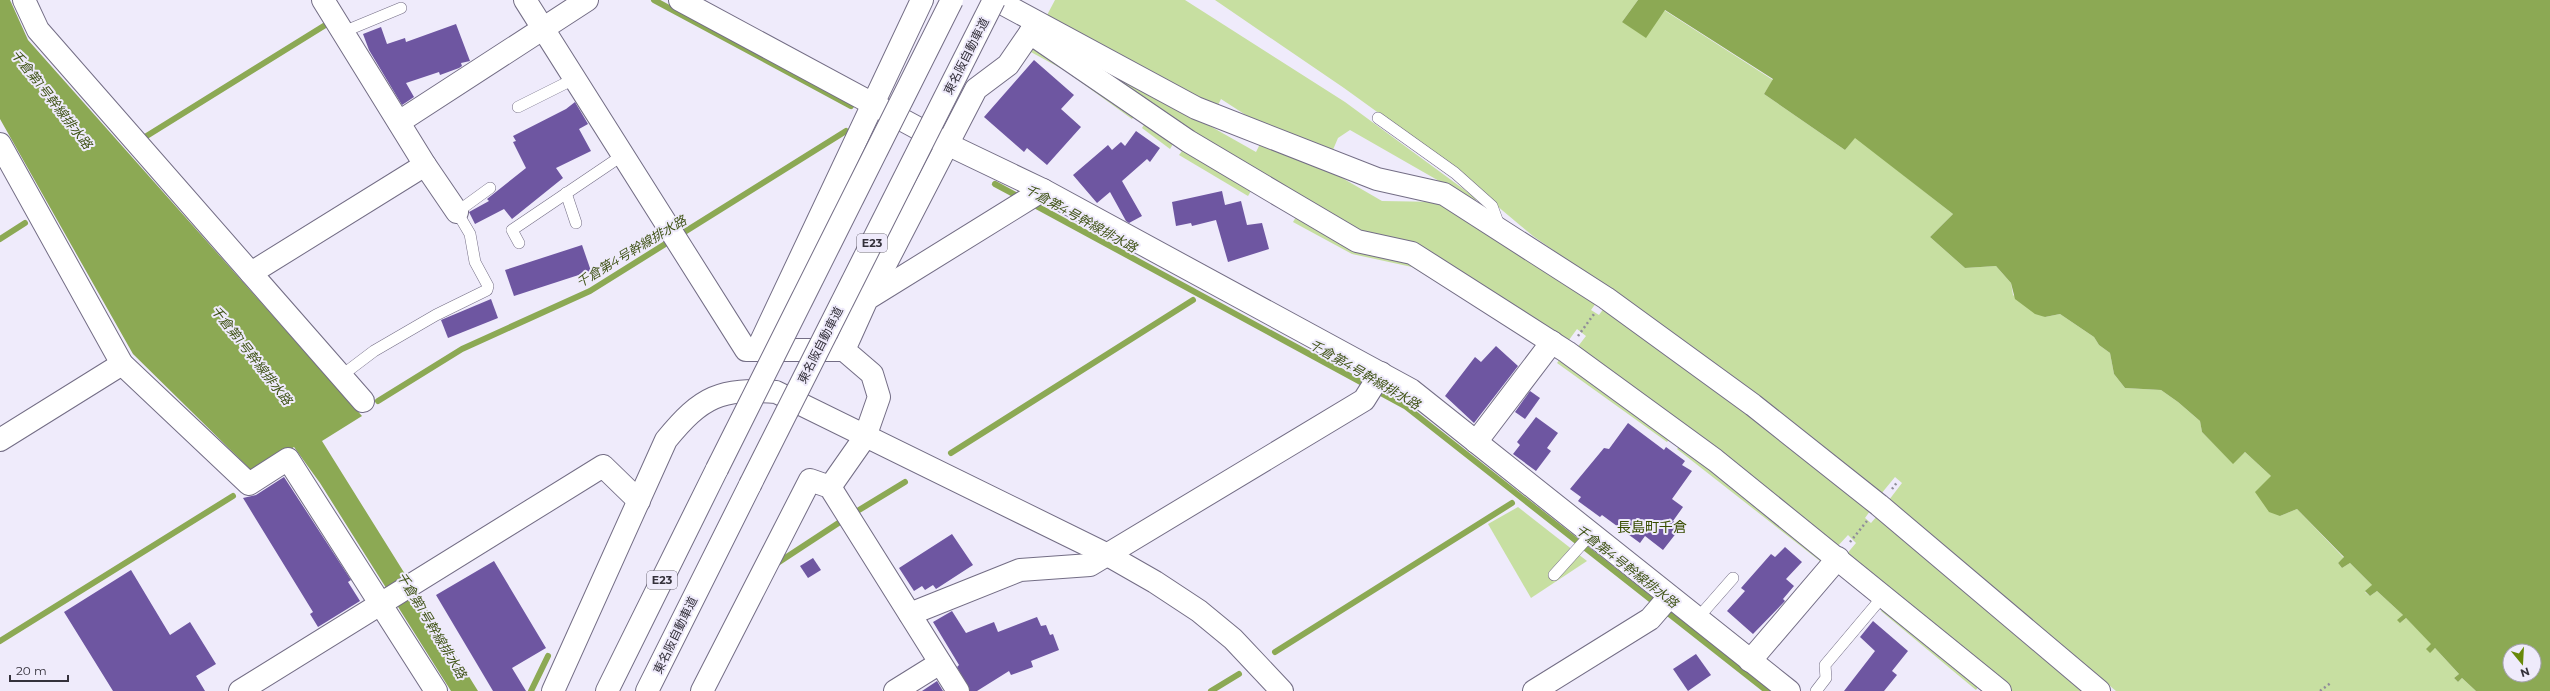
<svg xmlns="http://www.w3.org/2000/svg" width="2550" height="691" viewBox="0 0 2550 691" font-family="Montserrat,'Noto Sans JP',sans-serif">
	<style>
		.green { fill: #c7dfa1 }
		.water { fill: #8ca954; fill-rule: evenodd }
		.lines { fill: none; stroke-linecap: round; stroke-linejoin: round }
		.stream { stroke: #8ca954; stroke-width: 6 }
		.building { fill: #6e56a1 }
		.lane-casing { stroke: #736d85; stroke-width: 12 }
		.street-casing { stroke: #736d85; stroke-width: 24 }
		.secondary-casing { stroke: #736d85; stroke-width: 24 }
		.highway-casing { stroke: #736d85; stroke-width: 24 }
		.path { stroke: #8f8c99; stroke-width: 2.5; stroke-dasharray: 2 3; stroke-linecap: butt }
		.lane { stroke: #fff; stroke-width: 11 }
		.street { stroke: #fff; stroke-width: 22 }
		.secondary { stroke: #fff; stroke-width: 22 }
		.highway { stroke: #fff; stroke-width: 22 }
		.highway-bridge-casing { stroke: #736d85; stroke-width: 24; stroke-linecap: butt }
		.highway-bridge { stroke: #fff; stroke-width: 22 }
		.labels { text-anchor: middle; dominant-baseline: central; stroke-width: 4; stroke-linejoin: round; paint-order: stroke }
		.shield { fill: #efebfb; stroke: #6c6975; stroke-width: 1 }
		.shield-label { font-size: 11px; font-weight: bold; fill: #34313b }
		.street-label { font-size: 12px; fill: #34313b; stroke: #efebfb }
		.water-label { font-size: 13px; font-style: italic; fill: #415418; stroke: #efebfb }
		.quarter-label { font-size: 14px; fill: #394d00; stroke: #efebfb }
	</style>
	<rect width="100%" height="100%" fill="#efebfb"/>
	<g class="green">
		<path d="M1055,0H1185L1345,102L1477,199L1474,201L1350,130L1338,138L1332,152L1255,121L1221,99L1216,109L1046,17Z"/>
		<path d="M1215,0H1638L1622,22L1664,10L1773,80L1764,94L1845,150L1855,137L1953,214L1930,237L1965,268L1996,266L2011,283L2013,295L2045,317L2060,314L2094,337L2099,345L2110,353L2114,374L2125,388L2161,390L2178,402L2200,421L2202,432L2233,463L2245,452L2271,476L2280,516L2297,509L2344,558L2338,563L2342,568L2350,563L2373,586L2365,592L2370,596L2377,591L2403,615L2400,623L2406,618L2432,644L2430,652L2435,648L2459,674L2454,678L2458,682L2462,678L2476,691H2116L1889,500L1902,483L1895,477L1881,494L1673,334L1533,236L1434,153L1344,88Z"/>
		<path d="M1056,39L1256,152L1261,142L1325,168L1382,201L1441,202L1596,303L1591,310L1599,315L1604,308L1747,414L1870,511L1865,518L1871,523L1877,516L2084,691H2008L1845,556L1856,543L1848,535L1836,548L1576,349L1586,336L1577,329L1566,344L1358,236L1195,139Z"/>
		<path d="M1031,41L1135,115L1132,119L1064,70L1029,51Z"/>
		<path d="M1147,120L1176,139L1170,149L1142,128Z"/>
		<path d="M1186,146L1254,186L1248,196L1179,155Z"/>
		<path d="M1299,212L1410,258L1478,308L1412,267L1352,254L1293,222Z"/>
		<path d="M1563,355L1673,434L1667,442L1557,363Z"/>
		<path d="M1683,443L1826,555L1825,565L1677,449Z"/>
		<path d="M1518,507L1587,561L1531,598L1488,524Z"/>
		<path d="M1887,603L1981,683L1976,690L1881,611Z"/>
	</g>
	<g class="water">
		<path d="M0,0H10L28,40L362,416L322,441L478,691H451L320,483L294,447L254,473L133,354L0,119Z"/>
		<path d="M1638,0H2550V691H2476L2462,678L2458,682L2454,678L2459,674L2435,648L2430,653L2426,649L2431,644L2406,618L2400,623L2397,620L2403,615L2377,591L2370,596L2365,591L2372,585L2350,563L2342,568L2338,563L2344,557L2297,509L2280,516L2269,512L2255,492L2271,476L2245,452L2233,464L2202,432L2200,421L2178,402L2161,390L2125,388L2114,374L2110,353L2099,345L2094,337L2060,314L2045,317L2035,314L2015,299L2011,283L1996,266L1965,268L1930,237L1953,214L1855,138L1845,150L1764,94L1773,79L1665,10L1646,38L1622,22ZM2510,651H2534V675H2510Z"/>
	</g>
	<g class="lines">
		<g class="stream">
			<path d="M654,0L851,106"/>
			<path d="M145,137L327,24"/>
			<path d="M995,184L1021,198"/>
			<path d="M1031,203L1405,406L1767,691"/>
			<path d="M0,239L25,223"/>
			<path d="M378,401L462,349L590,291L846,131"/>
			<path d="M951,453L1193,300"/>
			<path d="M859,510L905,482"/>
			<path d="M776,564L840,522"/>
			<path d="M0,641L233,496"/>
			<path d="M1275,652L1512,503"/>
			<path d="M531,691L548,656"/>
			<path d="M1211,691L1239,674"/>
		</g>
	</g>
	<g class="building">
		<path d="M456,24L470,61L461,63L462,66L459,68L440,75L439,72L406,83L414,97L402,105L369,50L363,34L381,27L387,44L405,38L406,42Z"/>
		<path d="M1034,60L1074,95L1061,109L1081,127L1047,165L1027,148L1024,152L984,117Z"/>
		<path d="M575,102L588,124L579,129L591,151L556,168L563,178L512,219L504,209L475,224L469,212L489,201L487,199L526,168L513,142L516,141L513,136L566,109Z"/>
		<path d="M1136,131L1160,148L1150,162L1147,159L1122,181L1142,216L1129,223L1126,221L1110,192L1097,203L1073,175L1108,145L1112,150L1121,142L1125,146Z"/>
		<path d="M1222,191L1225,205L1241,201L1247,225L1262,223L1269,249L1228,262L1216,220L1192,226L1191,223L1176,226L1172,202Z"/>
		<path d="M582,245L591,271L514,296L505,270Z"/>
		<path d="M491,299L498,318L448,338L441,320Z"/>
		<path d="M1496,346L1518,366L1474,423L1445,396L1475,357L1481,362Z"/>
		<path d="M1530,391L1540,398L1525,419L1515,412Z"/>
		<path d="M1536,417L1558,433L1547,448L1551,451L1536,471L1513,454L1520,445L1517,442Z"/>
		<path d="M1628,423L1664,450L1666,447L1685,461L1682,465L1692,471L1672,499L1683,507L1673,521L1681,527L1663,550L1645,536L1640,543L1602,515L1600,517L1578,501L1581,497L1570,489L1604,448L1609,449Z"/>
		<path d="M284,477L351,580L348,582L360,601L318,627L310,614L313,612L243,498L256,495Z"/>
		<path d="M952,534L973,565L936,589L933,585L925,590L922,586L914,591L899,568Z"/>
		<path d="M1785,547L1802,562L1786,579L1794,586L1783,599L1785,601L1753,634L1727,611L1745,591L1741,588L1771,554L1775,557Z"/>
		<path d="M813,558L821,570L808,578L800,566Z"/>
		<path d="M494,561L546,648L512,668L526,691H493L436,595Z"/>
		<path d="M131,570L170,635L190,622L216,664L196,676L205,691H113L64,612Z"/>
		<path d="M952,611L966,633L994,622L998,632L1037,617L1041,626L1046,625L1050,635L1053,634L1059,650L1031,661L1033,667L1011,675L1009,671L977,691H970L957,667L959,665L933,622Z"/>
		<path d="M1873,621L1908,651L1892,671L1897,675L1884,691H1844L1875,651L1860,637Z"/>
		<path d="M1696,654L1711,675L1688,691L1673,669Z"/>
		<path d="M937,681L943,691H922Z"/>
	</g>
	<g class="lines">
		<g class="lane-casing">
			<g id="lane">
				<path d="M343,32L401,8"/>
				<path d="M518,107L574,79"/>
				<path d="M1378,118L1455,173L1492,206L1500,228"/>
				<path d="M566,193L576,223"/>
				<path d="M519,243L512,230L623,155"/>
				<path d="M341,376L374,351L436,315L487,290L488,286L475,262L470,234L457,212L490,188"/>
				<path d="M1554,575L1591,534"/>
				<path d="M1697,619L1733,578"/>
				<path d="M1816,691L1826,678L1825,665L1884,595"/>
			</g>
		</g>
		<g class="street-casing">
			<g id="street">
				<path d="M24,0L38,30L363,401"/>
				<path d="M323,0L425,165L457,212"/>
				<path d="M525,0L746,350H844"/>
				<path d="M680,0L949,145L1043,190L1411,390L1789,691"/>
				<path d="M996,0L1196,108L1377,179L1444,194L1606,298L1753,405L1879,505L2099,691"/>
				<path d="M1034,27L1030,33L1188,141L1284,198L1357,241L1412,253L1567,352L1715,460L2000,691"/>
				<path d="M399,122L587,0"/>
				<path d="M0,144L122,364L249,484L288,459L436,691"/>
				<path d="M251,273L425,165"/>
				<path d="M868,298L976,89L1008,65L1030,33"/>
				<path d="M757,350L922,0"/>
				<path d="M0,440L122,364"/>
				<path d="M1476,442L1552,342"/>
				<path d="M830,487L865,437L879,397L872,374L844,350L867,299L1043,190"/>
				<path d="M910,614L1020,570L1090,565L1364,400L1381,373"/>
				<path d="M1750,661L1838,558"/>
				<path d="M240,691L603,466L639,501"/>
				<path d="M702,691L810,480L830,487L958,691"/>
				<path d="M895,691L940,663"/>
				<path d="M1534,691L1650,619L1669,597"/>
			</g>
		</g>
		<g class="secondary-casing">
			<path id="secondary" d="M553,691L666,440C702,396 720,388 776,392L1106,554L1155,582L1199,611L1233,639L1282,691"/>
		</g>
		<g class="highway-casing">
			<g id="highway">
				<path d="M607,691L717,469"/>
				<path d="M647,691L750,485"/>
			</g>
		</g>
		<g class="path">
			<path d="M1578,336L1594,314"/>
			<path d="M1892,489L1898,481"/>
			<path d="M1850,542L1867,521"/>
			<path d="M2320,691L2332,682"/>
		</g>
		<use href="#lane" class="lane"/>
		<use href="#street" class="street"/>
		<use href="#secondary" class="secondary"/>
		<use href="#highway" class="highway"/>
		<g class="highway-bridge-casing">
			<g id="highway-bridge">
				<path d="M717,469L952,0"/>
				<path d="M750,485L994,0"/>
			</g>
		</g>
		<use href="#highway-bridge" class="highway-bridge"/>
	</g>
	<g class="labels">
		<g class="shield">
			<rect x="857" y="234" width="30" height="18" rx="3"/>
			<rect x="647" y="571" width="30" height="18" rx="3"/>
		</g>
		<g class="shield-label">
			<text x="872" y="243">E23</text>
			<text x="662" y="580">E23</text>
		</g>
		<g class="street-label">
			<text transform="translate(966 56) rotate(-63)">東名阪自動車道</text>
			<text transform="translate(820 345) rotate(-63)">東名阪自動車道</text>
			<text transform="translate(675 635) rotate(-64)">東名阪自動車道</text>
		</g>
		<g class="water-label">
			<text transform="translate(52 99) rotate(52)">千倉第1号幹線排水路</text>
			<text transform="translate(1081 218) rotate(29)">千倉第4号幹線排水路</text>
			<text transform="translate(631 251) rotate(-31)">千倉第4号幹線排水路</text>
			<text transform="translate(252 355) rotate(52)">千倉第1号幹線排水路</text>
			<text transform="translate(1365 374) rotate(30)">千倉第4号幹線排水路</text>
			<text transform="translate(1627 566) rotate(38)">千倉第4号幹線排水路</text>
			<text transform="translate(432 625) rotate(59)">千倉第1号幹線排水路</text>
		</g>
		<g class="quarter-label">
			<text x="1652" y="527">長島町千倉</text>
		</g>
	</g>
	<g transform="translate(2522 663) rotate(162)"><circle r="19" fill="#efebfb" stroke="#a4a1ae"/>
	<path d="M0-3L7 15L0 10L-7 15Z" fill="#688909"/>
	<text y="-6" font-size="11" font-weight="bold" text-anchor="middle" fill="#34313b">N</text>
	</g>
	<path d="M10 675v6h58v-6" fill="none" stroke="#34313b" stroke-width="2"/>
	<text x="16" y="675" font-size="12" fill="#34313b" stroke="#efebfb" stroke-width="3" paint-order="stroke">20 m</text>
</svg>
